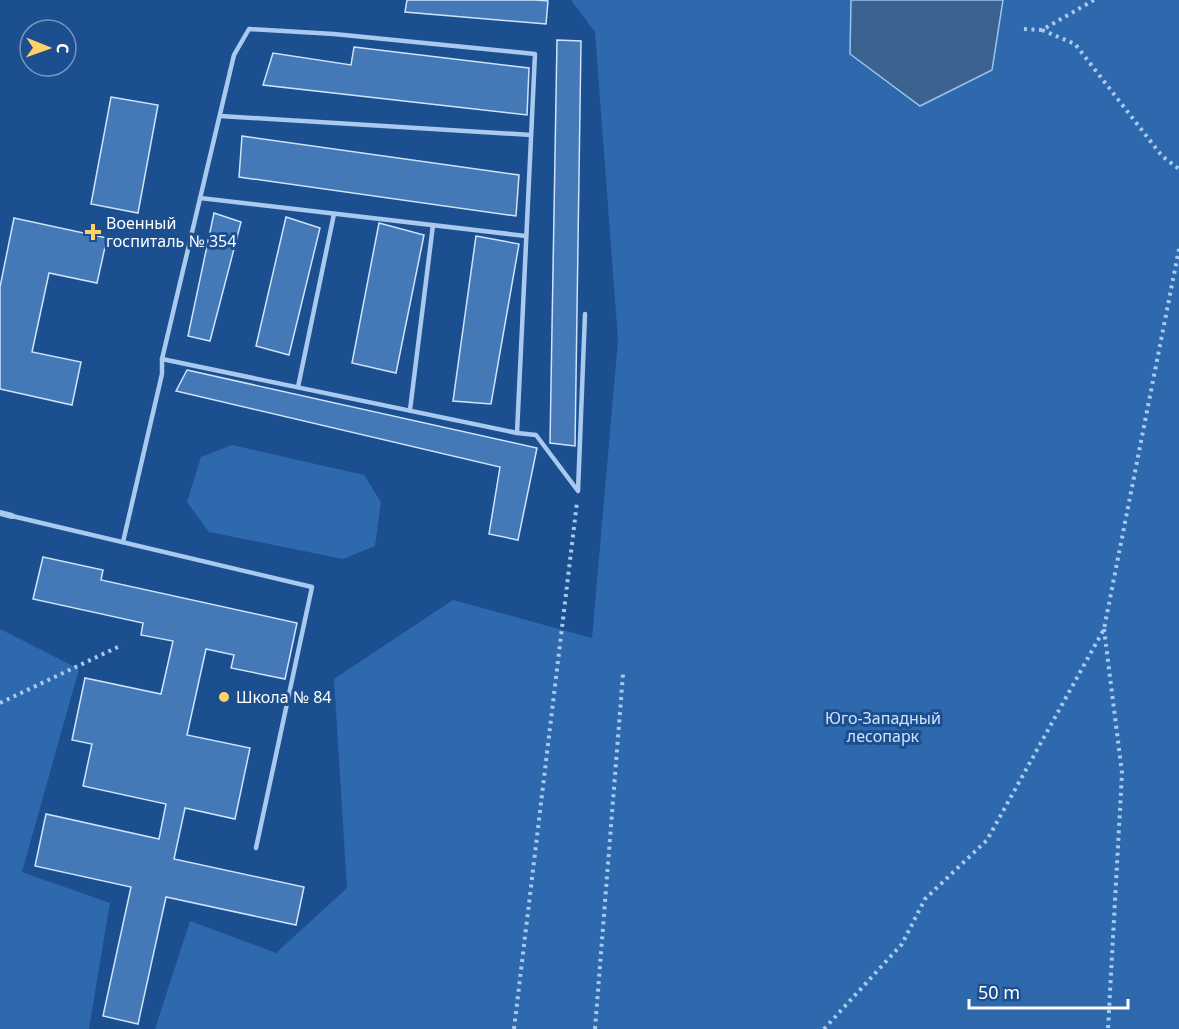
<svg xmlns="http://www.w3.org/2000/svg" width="1179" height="1029" viewBox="0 0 1179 1029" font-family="'Noto Sans',sans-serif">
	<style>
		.green { fill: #2e69ad }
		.water { fill: #3c6290; stroke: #9cc4f0; stroke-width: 1.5 }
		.building { fill: #4478b7; stroke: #cfe3fa; stroke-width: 1.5 }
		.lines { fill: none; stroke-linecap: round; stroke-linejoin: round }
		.path { stroke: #a9c9ee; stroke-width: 4; stroke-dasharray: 3 4.5; stroke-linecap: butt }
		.service { stroke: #a9c9ee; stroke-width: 4.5 }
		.minor { stroke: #a9c9ee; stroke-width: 6 }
		.poi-dot { fill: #ffd166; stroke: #1b4f8f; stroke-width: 2 }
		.labels { text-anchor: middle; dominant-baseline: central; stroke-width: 6; stroke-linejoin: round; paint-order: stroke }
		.poi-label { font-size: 16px; fill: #fff; stroke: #1b4f8f; text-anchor: start }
		.park-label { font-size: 16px; fill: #cfe3fa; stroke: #1b4f8f }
	</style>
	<rect width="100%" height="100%" fill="#1b4f8f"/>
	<g class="green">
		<path d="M571,0H1179V1029H155L190,921L276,953L347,888L334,679L453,600L592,638L618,340L595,32Z"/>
		<path d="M232,445L364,475L381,502L375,546L343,559L209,532L187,502L201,457Z"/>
		<path d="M0,629L79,669L22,872L110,903L89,1029H0Z"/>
	</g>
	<path class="water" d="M851,0H1003L992,70L920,106L850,54Z"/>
	<g class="building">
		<path d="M407,0H536L548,1L546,24L405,12Z"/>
		<path d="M557,40L581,41L575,446L550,443Z"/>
		<path d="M354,47L529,68L527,115L263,85L273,53L351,65Z"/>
		<path d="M111,97L158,105L138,213L91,204Z"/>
		<path d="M242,136L519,175L516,216L239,177Z"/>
		<path d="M214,213L241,222L210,341L188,336Z"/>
		<path d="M286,217L320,228L289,355L256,346Z"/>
		<path d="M14,218L107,238L97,283L49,273L32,352L81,362L72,405L0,389V287Z"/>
		<path d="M379,223L424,235L396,373L352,363Z"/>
		<path d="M476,236L519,244L491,404L453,401Z"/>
		<path d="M187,370L537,448L518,540L489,534L500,467L176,391Z"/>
		<path d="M43,557L103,570L101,580L297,623L285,679L231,668L234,655L206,649L187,735L250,748L235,819L185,808L174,859L304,887L296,925L166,897L138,1024L103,1016L131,887L35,866L46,814L159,839L166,804L83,786L92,744L72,740L85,678L161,694L173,641L141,635L143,623L33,599Z"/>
	</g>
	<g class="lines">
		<g class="path">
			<path d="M1024,29L1042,30L1094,0"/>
			<path d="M1042,30L1075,44L1162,156L1179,169"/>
			<path d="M1104,629L1122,773L1108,1029"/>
			<path d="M0,703L122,645"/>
			<path d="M514,1029L577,502"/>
			<path d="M595,1029L623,674"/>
			<path d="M824,1029L902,944L925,899L987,840L1104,629L1179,249"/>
		</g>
		<g class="service">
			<path d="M220,116L531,135"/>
			<path d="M200,198L526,236"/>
			<path d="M162,359L517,433"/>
			<path d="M298,387L334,214"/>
			<path d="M410,410L433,225"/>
			<path d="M12,516L312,587L256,848"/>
			<path d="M123,542L162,374V359L234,55L249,29L334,34L535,54L517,433L536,435L578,491L585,314"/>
		</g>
		<path class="minor" d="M0,513L12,516"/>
	</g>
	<g class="poi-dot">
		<path d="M90 223h6v6h6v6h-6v6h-6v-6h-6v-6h6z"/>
		<circle cx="224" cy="697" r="6"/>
	</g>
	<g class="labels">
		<g class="poi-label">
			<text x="106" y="223">Военный<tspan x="106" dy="18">госпиталь № 354</tspan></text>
			<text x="236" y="697">Школа № 84</text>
		</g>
		<g class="park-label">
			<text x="883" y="718">Юго-Западный<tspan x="883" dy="18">лесопарк</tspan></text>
		</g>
	</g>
	<g transform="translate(48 48) rotate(91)"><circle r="28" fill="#1b4f8f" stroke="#7695bc" stroke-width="1.5"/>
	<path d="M0-4.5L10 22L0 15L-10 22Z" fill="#ffd166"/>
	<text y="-9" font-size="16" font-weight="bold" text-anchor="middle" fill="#ffffff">С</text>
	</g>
	<path d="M969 999v9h159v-9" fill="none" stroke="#ffffff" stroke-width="3"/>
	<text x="978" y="999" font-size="18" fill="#ffffff" stroke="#1b4f8f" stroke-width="4.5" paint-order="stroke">50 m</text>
</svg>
